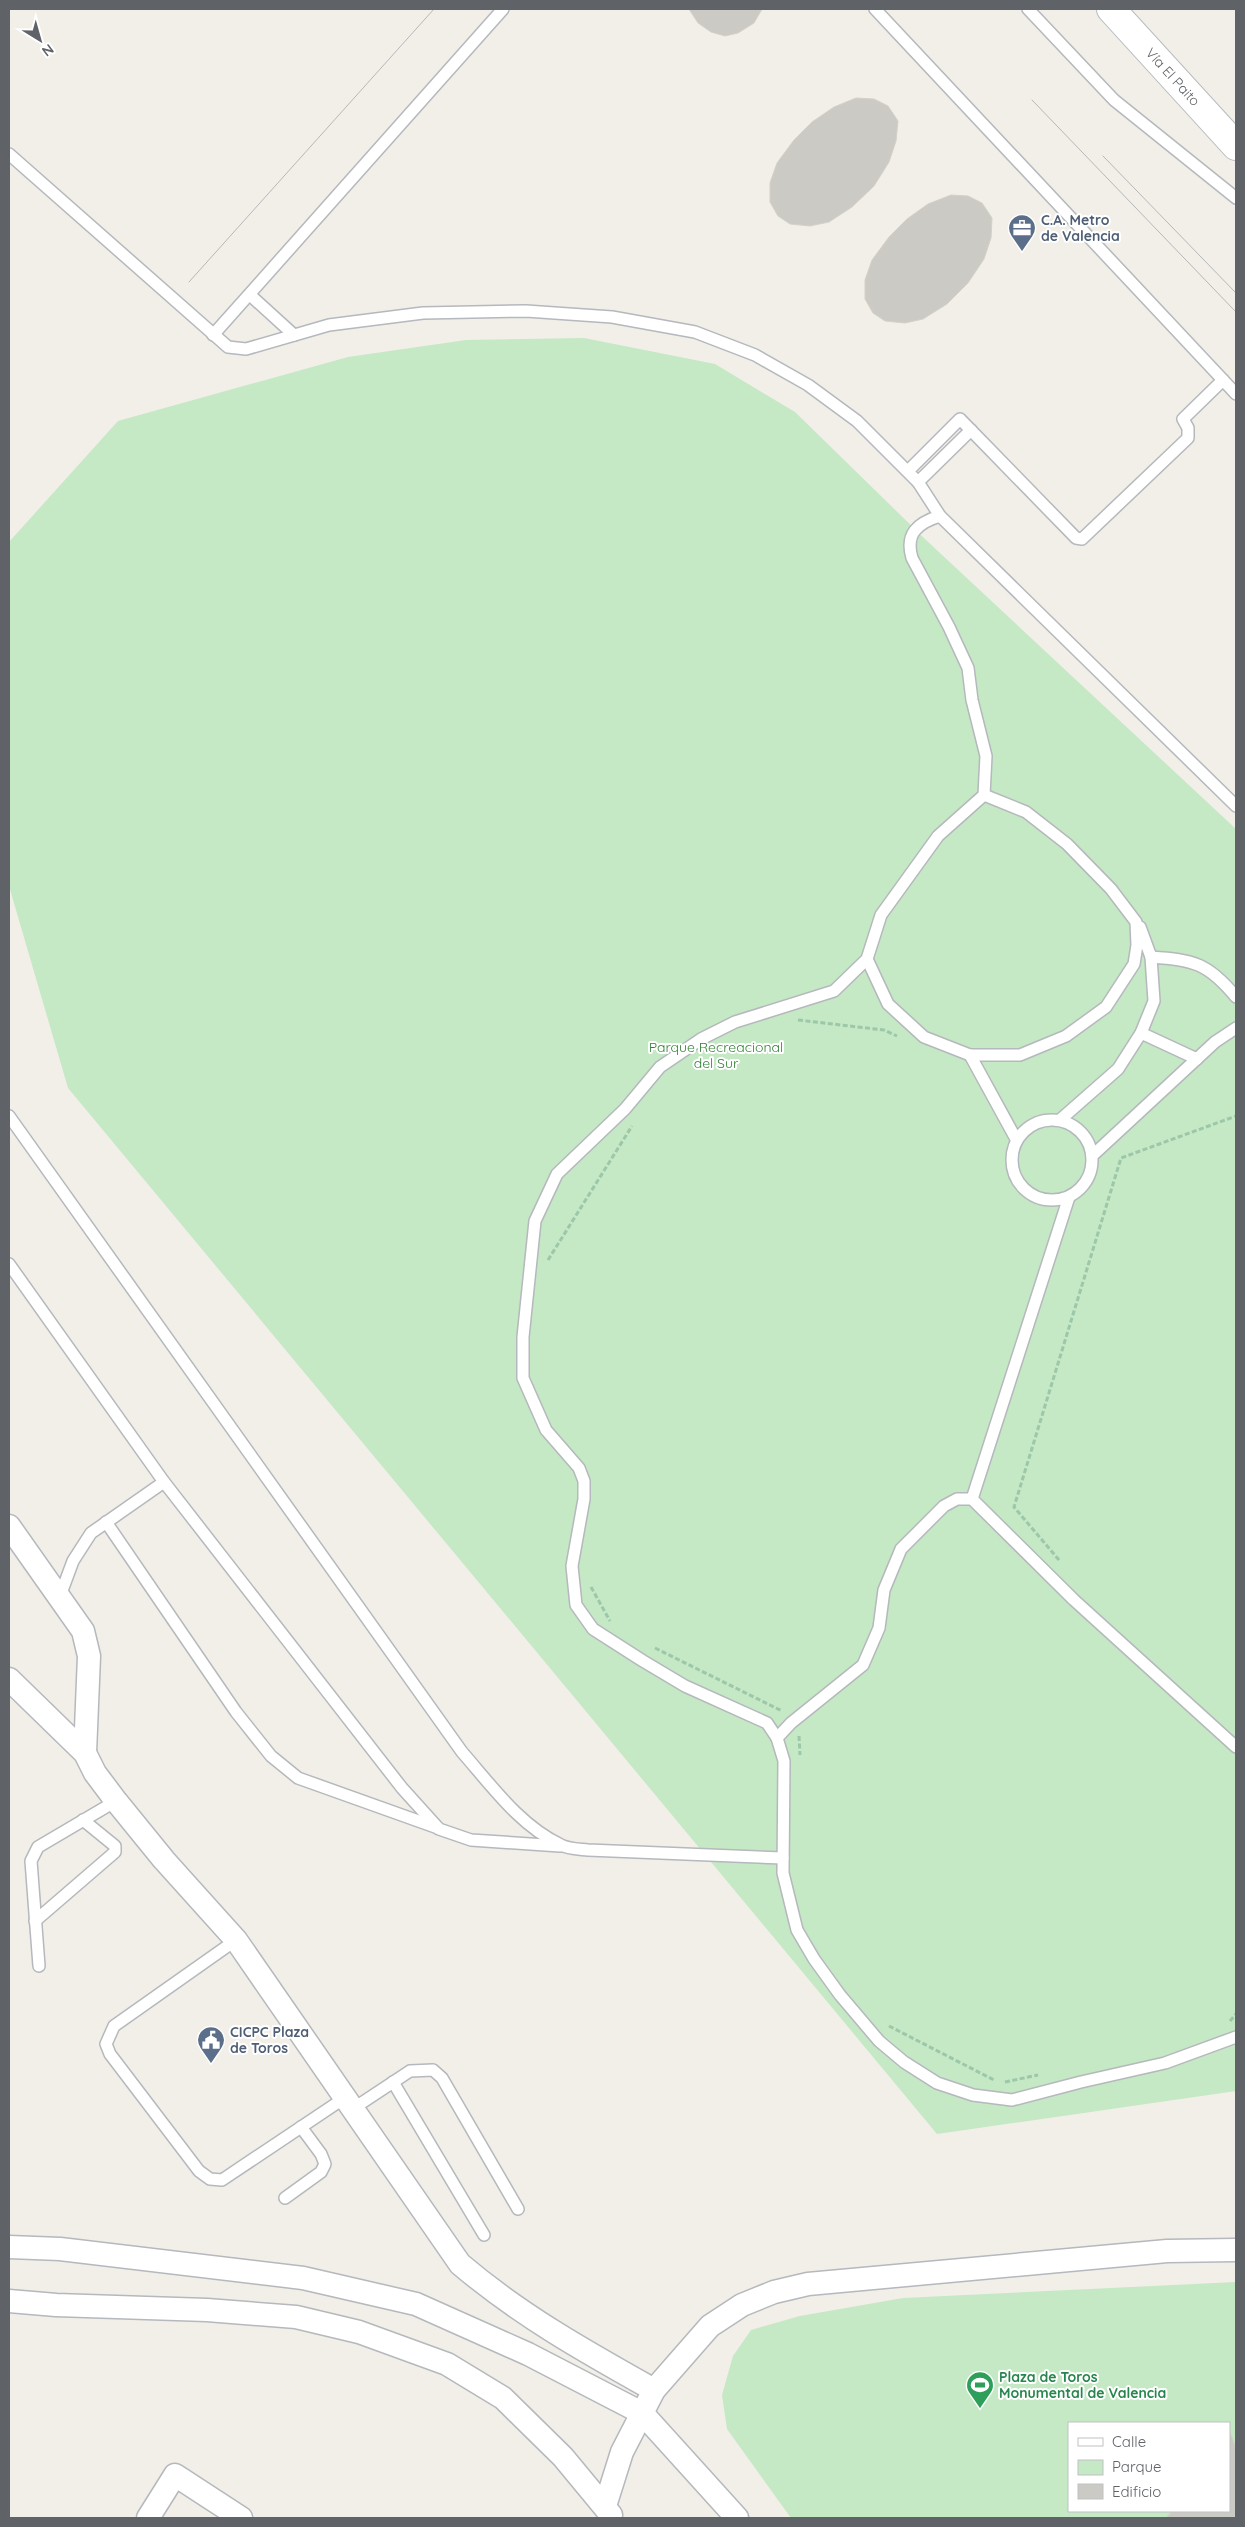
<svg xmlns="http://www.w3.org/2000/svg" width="1245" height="2527" viewBox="0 0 1245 2527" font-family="Quicksand,sans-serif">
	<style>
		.green { fill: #c5e8c5; fill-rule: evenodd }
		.building { fill: #cccac5; stroke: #d6d1c6 }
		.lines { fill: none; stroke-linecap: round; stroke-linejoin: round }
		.lane-casing { stroke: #b5b8bc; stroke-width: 14 }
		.street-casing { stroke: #b5b8bc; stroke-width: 25 }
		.secondary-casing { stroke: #b6babf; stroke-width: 30 }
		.path { stroke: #9cc7a9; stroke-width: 3; stroke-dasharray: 5 2.5; stroke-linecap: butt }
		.lane { stroke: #fff; stroke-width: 11 }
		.street { stroke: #fff; stroke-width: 22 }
		.secondary { stroke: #fff; stroke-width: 28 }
		.tram { stroke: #b6b7b8; stroke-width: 1 }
		.labels { text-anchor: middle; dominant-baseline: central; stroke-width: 4; stroke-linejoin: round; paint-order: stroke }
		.street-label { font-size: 14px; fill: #5f6368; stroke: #fff }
		.service-label { font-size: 14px; font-weight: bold; fill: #4e5e75; stroke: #fff; text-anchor: start }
		.park-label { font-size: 14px; fill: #348238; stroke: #fff }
		.leisure-label { font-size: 14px; font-weight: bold; fill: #27864d; stroke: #fff; text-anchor: start }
	</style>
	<rect width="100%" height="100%" fill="#f1efe8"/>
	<g class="green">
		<path d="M584,338L715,364L795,412L926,540L1236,829V2091L937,2134L68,1088L9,886V542L118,421L348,357L466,340Z"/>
		<path d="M1236,2282V2518H791L727,2429L722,2395L733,2356L751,2330L800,2316L903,2298ZM1069,2423H1229V2511H1069Z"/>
	</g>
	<g class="building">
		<path d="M689,9H762L754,23L738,33L725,36L711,32L698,23Z"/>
		<path d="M856,98L874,99L888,106L898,121L896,141L889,162L874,186L852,207L829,222L810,226L790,224L778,216L770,202V183L777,163L794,140L812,122L834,107Z"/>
		<path d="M951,195L968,196L982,203L992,218L991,238L984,259L968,283L947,304L923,319L905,323L885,321L873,313L865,299V280L872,260L889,237L907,219L928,204Z"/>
		<path d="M1229,2430L1236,2448V2518H1166L1172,2511H1229Z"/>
	</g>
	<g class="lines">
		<g class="lane-casing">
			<g id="lane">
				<path d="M875,9L1223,380"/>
				<path d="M1028,9L1114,100L1236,198"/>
				<path d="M9,154L228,347L246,349L329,325L423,313L526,311L612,317L695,332L755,355L808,385L857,421L918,482L940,516L1236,806"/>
				<path d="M250,295L294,335"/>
				<path d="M213,335L503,9"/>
				<path d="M908,471L960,419L1076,538L1082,539L1188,438V428L1183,419L1223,380L1236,394"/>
				<path d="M918,482L971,430"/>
				<path d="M940,516C917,523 905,534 912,558L949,627L968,668L972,700L986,756L984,795L938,836L881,915L867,959L834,991L735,1022L701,1039L660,1067L625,1109L557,1174L535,1221L523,1337V1378L546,1430L579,1468L584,1481V1499L572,1566L576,1605L593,1629L643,1661L685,1686L767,1723L777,1738L784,1761L783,1873L797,1930L814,1959L840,1995L879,2041L904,2062L937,2083L973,2095L1012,2100L1081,2082L1165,2063L1236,2037"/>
				<path d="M1151,957C1194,960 1208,963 1236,997"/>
				<path d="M867,959L888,1004L924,1037L970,1055H1020L1066,1036L1106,1007L1134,964L1137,945L1136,922L1111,889L1067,844L1026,812L984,795"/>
				<path d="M1141,1033L1197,1059"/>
				<path d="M970,1055L1016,1139"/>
				<path d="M9,1116L462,1752C491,1785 520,1826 561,1845C568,1849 579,1849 588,1850L783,1858"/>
				<path d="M1061,1119L1118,1069L1141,1033L1154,1001L1151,957L1140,927"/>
				<circle cx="1052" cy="1160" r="40"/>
				<path d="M1093,1155L1215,1042L1236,1028"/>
				<path d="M9,1264L164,1482L91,1533L73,1561L60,1596"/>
				<path d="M164,1482L402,1788L439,1829L471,1840L560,1846"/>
				<path d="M972,1499L1069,1197"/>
				<path d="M106,1522L236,1712L271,1756L298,1778L438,1828"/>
				<path d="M777,1738L791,1723L863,1665L879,1628L884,1590L901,1549L944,1506L957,1499H972L1074,1600L1236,1747"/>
				<path d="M35,1921L115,1852V1846L83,1820"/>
				<path d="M236,1940L114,2026L106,2044L110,2054L199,2171L210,2179L222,2180L346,2097"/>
				<path d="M39,1966L31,1861L38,1847L116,1801"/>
				<path d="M393,2082L484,2235"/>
				<path d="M354,2108L410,2071L433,2070L442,2078L518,2209"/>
				<path d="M285,2198L321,2172L325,2164L321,2154L301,2127"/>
			</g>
		</g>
		<g class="street-casing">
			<g id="street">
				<path d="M9,1526L83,1631L89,1656L85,1753"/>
				<path d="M9,1679L85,1753L95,1773L116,1801L164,1860L236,1940L460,2264C520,2315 586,2352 654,2390"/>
				<path d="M9,2247L60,2249L303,2278L416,2304L528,2354L642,2413L737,2518"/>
				<path d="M9,2301L56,2305L207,2310L296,2317L359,2332L447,2364L503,2398L563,2457L611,2515"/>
				<path d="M605,2506L622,2452L654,2390L710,2326L742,2305L774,2292L808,2284L1167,2251L1236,2250"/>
				<path d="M148,2518L175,2475L241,2518"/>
			</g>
		</g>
		<g class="secondary-casing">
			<g id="secondary">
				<path id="s1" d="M1111,9L1236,146"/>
			</g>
		</g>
		<g class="path">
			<path d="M798,1020L884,1030L897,1036"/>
			<path d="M548,1260L632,1126"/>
			<path d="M1059,1560L1014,1507L1121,1158L1236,1116"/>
			<path d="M591,1587L610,1621"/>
			<path d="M655,1648L782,1711"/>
			<path d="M799,1736L800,1755"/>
			<path d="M1230,2021L1236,2014"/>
			<path d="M889,2026L994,2080"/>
			<path d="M1005,2082L1038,2075"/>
		</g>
		<use href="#lane" class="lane"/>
		<use href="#street" class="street"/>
		<use href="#secondary" class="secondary"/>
		<g class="tram">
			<path d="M1032,100L1236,312"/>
			<path d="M1103,156L1236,293"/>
			<path d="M189,282L434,9"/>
		</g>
	</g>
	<defs>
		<g id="office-pin" transform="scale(1.4375)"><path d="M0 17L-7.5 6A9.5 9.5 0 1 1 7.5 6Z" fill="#5c6f8a" stroke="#fff"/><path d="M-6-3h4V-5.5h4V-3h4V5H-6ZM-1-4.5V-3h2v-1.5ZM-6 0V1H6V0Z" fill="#fff"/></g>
		<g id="civic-pin" transform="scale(1.4375)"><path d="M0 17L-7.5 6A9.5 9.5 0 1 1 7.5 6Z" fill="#5c6f8a" stroke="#fff"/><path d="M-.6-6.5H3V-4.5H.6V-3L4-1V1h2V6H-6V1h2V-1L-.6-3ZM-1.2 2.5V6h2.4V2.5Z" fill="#fff"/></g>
		<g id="stadium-pin" transform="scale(1.4375)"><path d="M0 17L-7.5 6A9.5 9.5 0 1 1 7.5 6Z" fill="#2e9e5b" stroke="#fff"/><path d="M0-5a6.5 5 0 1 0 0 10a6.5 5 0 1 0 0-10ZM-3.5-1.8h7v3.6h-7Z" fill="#fff"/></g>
	</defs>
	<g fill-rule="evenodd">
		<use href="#office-pin" x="1022" y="228"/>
		<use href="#civic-pin" x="211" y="2040"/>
		<use href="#stadium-pin" x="980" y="2385"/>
	</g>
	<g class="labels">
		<g class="street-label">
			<text stroke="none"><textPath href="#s1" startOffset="92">Vía El Paito</textPath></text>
		</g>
		<g class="service-label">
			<text x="1041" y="220">C.A. Metro<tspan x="1041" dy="16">de Valencia</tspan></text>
			<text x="230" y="2032">CICPC Plaza<tspan x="230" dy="16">de Toros</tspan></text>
		</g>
		<g class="park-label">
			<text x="716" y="1047">Parque Recreacional<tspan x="716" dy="16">del Sur</tspan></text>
		</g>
		<g class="leisure-label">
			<text x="999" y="2377">Plaza de Toros<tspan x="999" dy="16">Monumental de Valencia</tspan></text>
		</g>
	</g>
	<rect width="1245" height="2527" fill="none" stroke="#5f6368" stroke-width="20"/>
	<rect x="1068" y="2422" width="162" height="90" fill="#ffffff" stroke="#bfc1c3"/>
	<rect x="1078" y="2438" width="25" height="8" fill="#ffffff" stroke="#bfc1c3"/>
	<text x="1112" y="2447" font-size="15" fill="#5f6368">Calle</text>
	<rect x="1078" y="2460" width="25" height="15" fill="#c5e8c5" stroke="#bfc1c3"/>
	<text x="1112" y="2472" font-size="15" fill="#5f6368">Parque</text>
	<rect x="1078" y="2484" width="25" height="15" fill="#cccac5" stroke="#bfc1c3"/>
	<text x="1112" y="2497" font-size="15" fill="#5f6368">Edificio</text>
	<g transform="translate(40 40) rotate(143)" stroke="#ffffff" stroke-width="4" paint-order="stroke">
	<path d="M0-4L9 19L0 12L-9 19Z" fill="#5f6368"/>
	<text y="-8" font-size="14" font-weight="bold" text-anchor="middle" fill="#5f6368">N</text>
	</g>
</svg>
